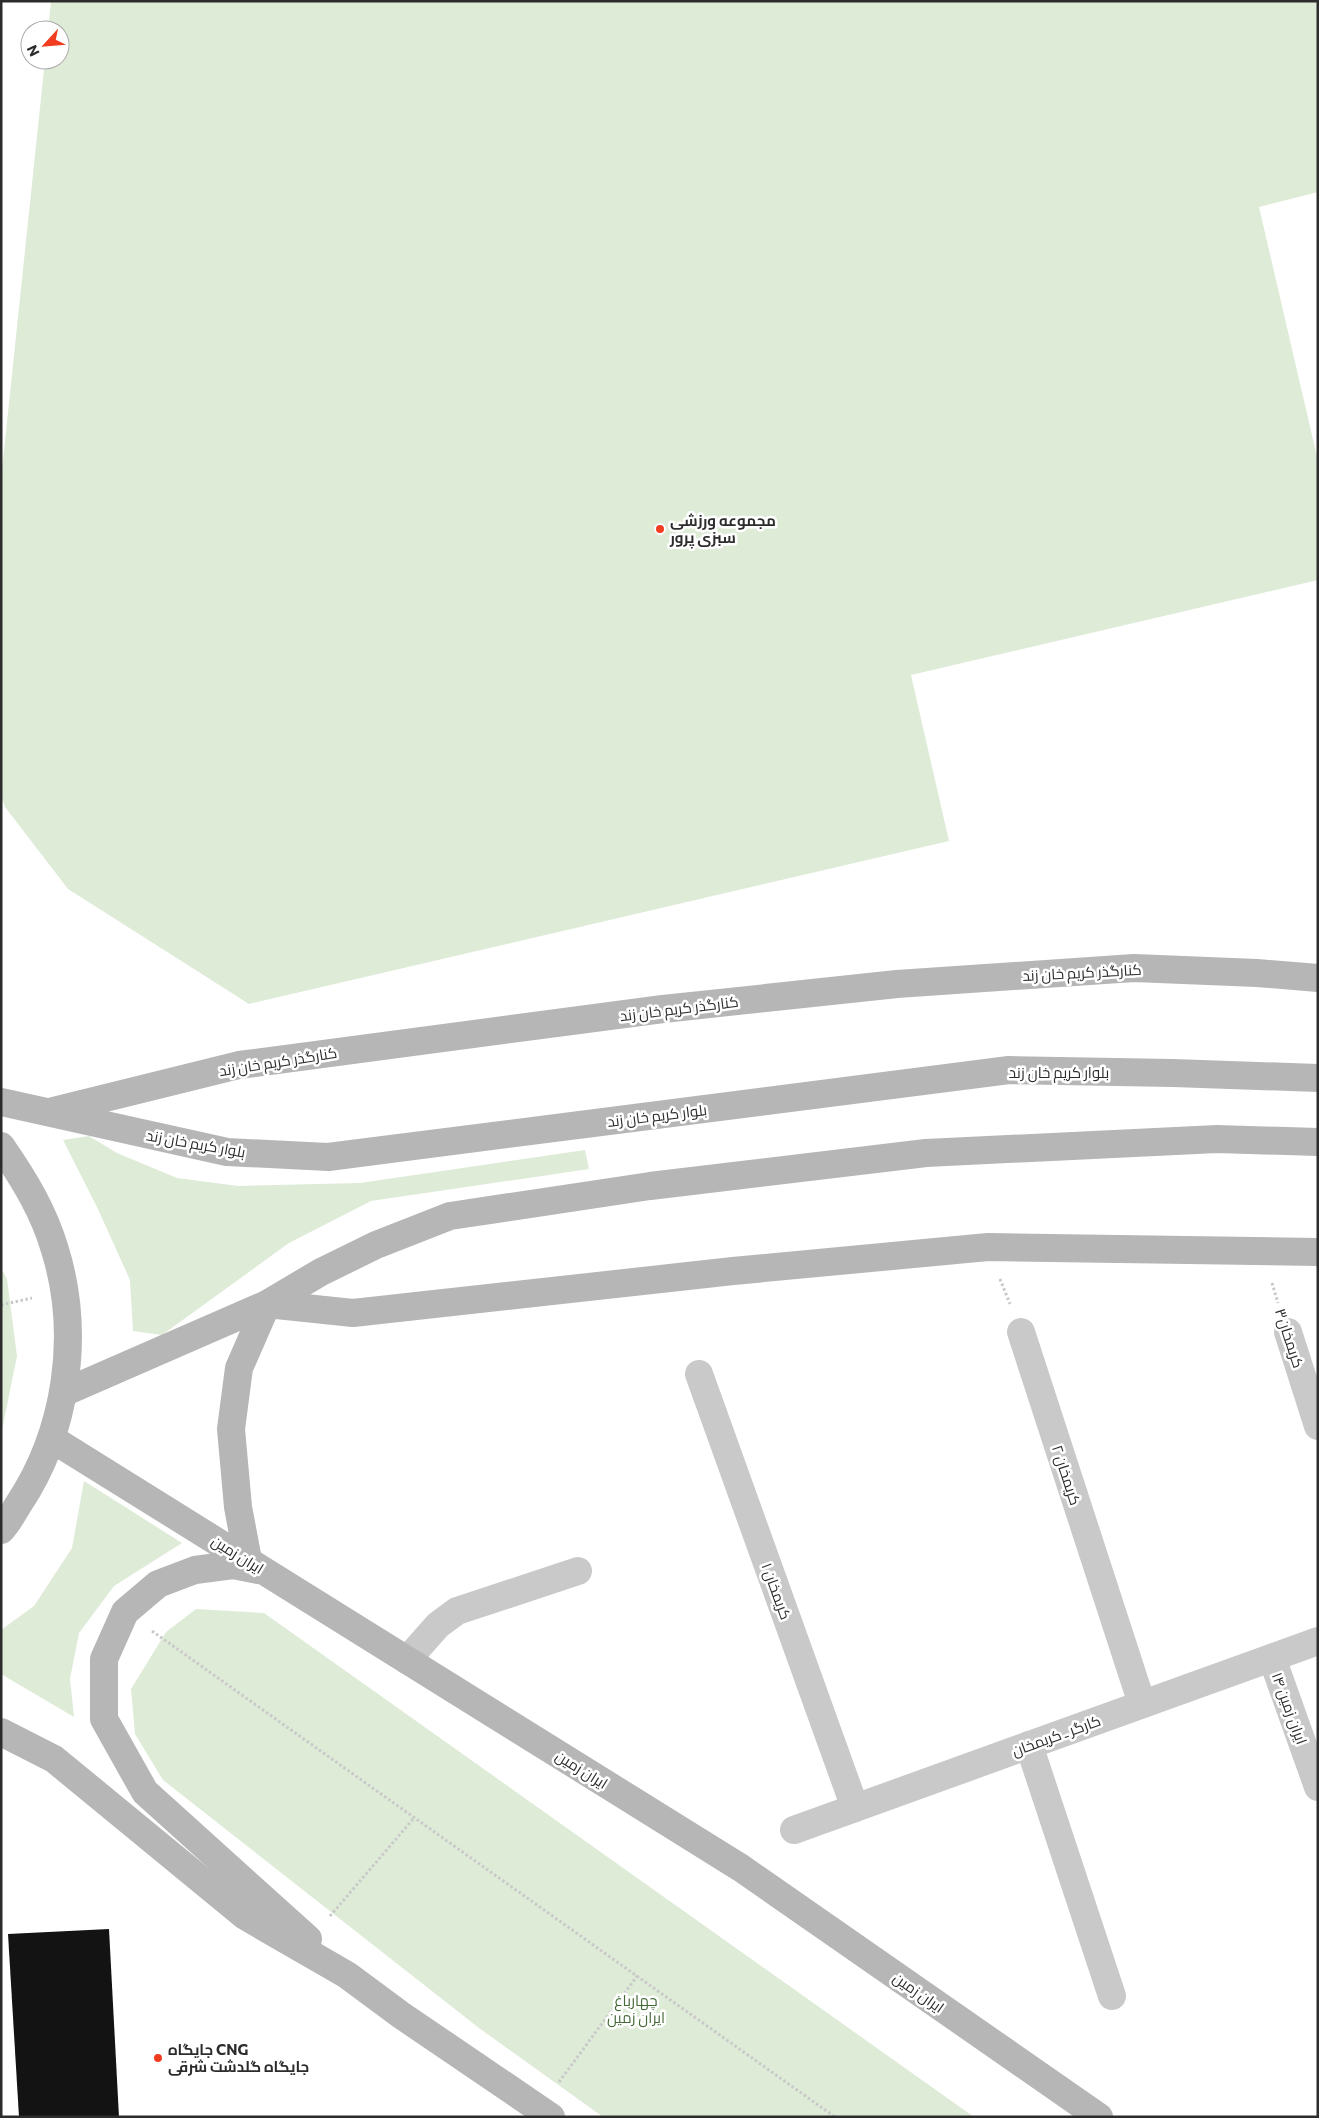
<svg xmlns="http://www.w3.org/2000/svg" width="1319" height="2118" viewBox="0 0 1319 2118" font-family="Commissioner,Cairo,sans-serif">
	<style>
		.green { fill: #deebd7 }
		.building { fill: #131313 }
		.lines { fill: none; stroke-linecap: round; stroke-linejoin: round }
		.path { stroke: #c9c9c9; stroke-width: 3; stroke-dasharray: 2.5 2.5; stroke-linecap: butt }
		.minor { stroke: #c9c9c9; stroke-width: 28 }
		.secondary { stroke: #b6b6b6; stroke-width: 28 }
		.poi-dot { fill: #f13d1f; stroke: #fff; stroke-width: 2 }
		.labels { text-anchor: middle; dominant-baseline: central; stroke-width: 5; stroke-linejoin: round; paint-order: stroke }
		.poi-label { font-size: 15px; font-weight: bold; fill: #2c2c2c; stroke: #fff; text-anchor: start }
		.street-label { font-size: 15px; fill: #2c2c2c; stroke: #fff }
		.park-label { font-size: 15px; fill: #446a37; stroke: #fff }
	</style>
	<rect width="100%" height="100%" fill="#fff"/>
	<g class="green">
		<path d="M51,1H1318V192L1259,207L1318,461V580L911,675L949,841L249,1004L68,889L5,807L1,795V479L45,60H60V30H48Z"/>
		<path d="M89,1136L117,1153L177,1178L238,1186L360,1183L585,1150L589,1169L371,1201L289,1243L162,1335L133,1331L130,1280L97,1207L63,1140Z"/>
		<path d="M1,1268L7,1279L17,1356L1,1435Z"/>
		<path d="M84,1481L182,1543L114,1586L79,1633L70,1679L74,1717L1,1674V1630L34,1606L72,1548Z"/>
		<path d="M196,1609L264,1613L974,2117H603L479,2028L163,1780L135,1734L131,1689L166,1632Z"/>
	</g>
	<path class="building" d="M109,1929L119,2117H19L8,1934Z"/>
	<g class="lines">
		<g class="path">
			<path d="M1000,1279L1010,1304"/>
			<path d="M1272,1283L1278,1303"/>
			<path d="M1,1305L32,1298"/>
			<path d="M152,1631L835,2117"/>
			<path d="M330,1916L414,1818"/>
			<path d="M559,2082L637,1976"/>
		</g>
		<g class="minor">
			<path d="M1021,1332L1142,1704"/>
			<path d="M1288,1332L1318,1426"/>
			<path d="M699,1374L855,1808"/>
			<path d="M1272,1658L1318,1787"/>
			<path d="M407,1660L438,1625L457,1611L578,1571"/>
			<path d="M1029,1745L1112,1996"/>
			<path d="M794,1830L1318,1641"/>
		</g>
		<g class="secondary">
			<path d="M1,1102L227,1152L328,1157L1009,1070L1173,1073L1318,1078"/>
			<path d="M53,1111L239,1065L663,1009L897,984L1134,968L1257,973L1318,978"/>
			<path d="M1,1146C24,1179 44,1212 55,1250C81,1334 67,1432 18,1505C13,1513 8,1523 1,1530"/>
			<path d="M63,1393L267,1304L321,1272L376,1245L450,1216L650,1186L926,1153L1217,1139L1318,1142"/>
			<path d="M52,1439L741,1868L1099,2117"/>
			<path d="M248,1560L238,1507L231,1429L239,1368L267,1304L353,1313L733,1271L988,1247L1318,1252"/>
			<path d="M258,1570L233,1565L195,1570L158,1584L125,1612L104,1659V1719L145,1792L308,1939"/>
			<path d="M1,1732L54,1759L245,1916L347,1975L401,2015L551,2117"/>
		</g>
	</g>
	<g class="poi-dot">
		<circle cx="660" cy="529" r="5"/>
		<circle cx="158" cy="2058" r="5"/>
	</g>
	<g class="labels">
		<g class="poi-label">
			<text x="670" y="520">مجموعه ورزشی<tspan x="670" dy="17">سبزی پرور</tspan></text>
			<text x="168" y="2049">جایگاه CNG<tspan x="168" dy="17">جایگاه گلدشت شرقی</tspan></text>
		</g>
		<g class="street-label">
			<text transform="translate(1082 972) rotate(-3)">کنارگذر کریم خان زند</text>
			<text transform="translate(679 1008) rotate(-7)">کنارگذر کریم خان زند</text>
			<text transform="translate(278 1061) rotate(-9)">کنارگذر کریم خان زند</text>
			<text x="1059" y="1072">بلوار کریم خان زند</text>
			<text transform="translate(657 1115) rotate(-7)">بلوار کریم خان زند</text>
			<text transform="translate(196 1143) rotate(10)">بلوار کریم خان زند</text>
			<text transform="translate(1290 1338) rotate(72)">کریمخان۳</text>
			<text transform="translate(1067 1475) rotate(72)">کریمخان ۲</text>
			<text transform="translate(238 1554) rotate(32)">ایران زمین</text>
			<text transform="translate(777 1591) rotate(70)">کریمخان ۱</text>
			<text transform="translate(1290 1708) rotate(70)">ایران زمین ۱۴</text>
			<text transform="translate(1056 1735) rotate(-20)">کارگر ـ کریمخان</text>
			<text transform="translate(582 1769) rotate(32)">ایران زمین</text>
			<text transform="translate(919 1992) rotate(35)">ایران زمین</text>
		</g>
		<g class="park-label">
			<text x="636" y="2000">چهارباغ<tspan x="636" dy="17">ایران زمین</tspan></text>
		</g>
	</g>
	<rect width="1319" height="2118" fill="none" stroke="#2c2c2c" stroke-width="5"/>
	<g transform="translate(45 45) rotate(244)"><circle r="24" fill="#ffffff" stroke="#ababab"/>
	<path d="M0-4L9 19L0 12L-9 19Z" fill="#f13d1f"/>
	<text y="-8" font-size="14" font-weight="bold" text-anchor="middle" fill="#2c2c2c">N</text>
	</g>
</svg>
